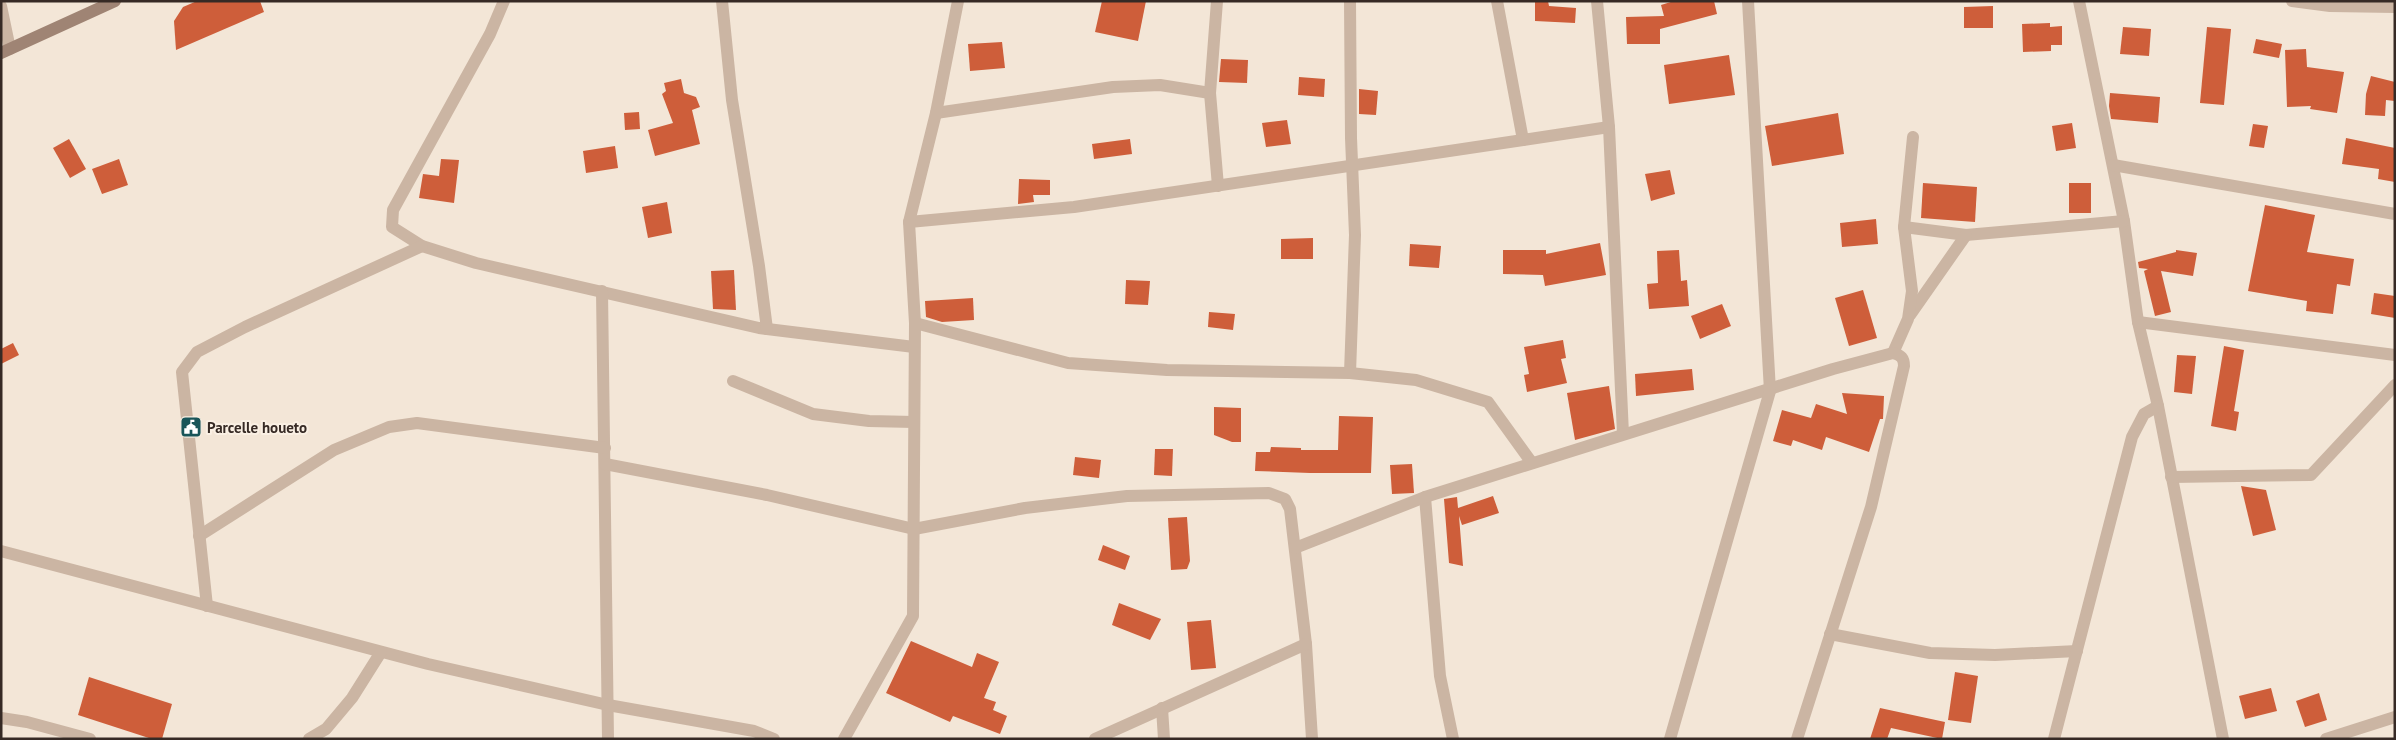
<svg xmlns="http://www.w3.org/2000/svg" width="2396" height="740" viewBox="0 0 2396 740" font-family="'PT Sans',sans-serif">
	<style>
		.building { fill: #ce5e3a }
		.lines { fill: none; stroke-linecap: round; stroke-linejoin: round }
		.street { stroke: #cbb5a3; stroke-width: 12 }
		.secondary { stroke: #9f8474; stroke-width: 12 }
		.labels { text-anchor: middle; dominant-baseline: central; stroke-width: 4; stroke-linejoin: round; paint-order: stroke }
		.poi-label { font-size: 15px; font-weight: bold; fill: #362a25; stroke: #faf0e4; text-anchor: start }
	</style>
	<rect width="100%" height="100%" fill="#f3e6d7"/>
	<g class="building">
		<path d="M197,1H260L264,12L176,50L174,21L183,7Z"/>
		<path d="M1102,1H1146L1138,41L1095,32Z"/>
		<path d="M1535,1H1548L1549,6L1576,8L1575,23L1535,21Z"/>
		<path d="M1674,1H1714L1717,14L1660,29V44H1627L1626,17L1664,16L1661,5Z"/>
		<path d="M1993,6V28H1964V7Z"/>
		<path d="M2050,23V27L2062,26V45H2051V51L2023,52L2022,24Z"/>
		<path d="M2123,27L2151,29L2149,56L2120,54Z"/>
		<path d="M2207,27L2231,29L2224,105L2200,103Z"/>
		<path d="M2256,39L2282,44L2279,58L2253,53Z"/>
		<path d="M1002,42L1005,68L970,71L968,44Z"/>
		<path d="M2306,49L2307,67L2344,72L2337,113L2310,109L2311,106L2287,107L2285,50Z"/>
		<path d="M1729,55L1735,95L1669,104L1664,65Z"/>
		<path d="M1221,59L1248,60L1247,83L1219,82Z"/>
		<path d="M2371,76L2395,82V101L2386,100L2385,116L2365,115L2366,94Z"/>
		<path d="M1299,77L1325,79L1324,97L1298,95Z"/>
		<path d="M681,79L684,93L696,97L700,107L692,110L700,144L655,156L648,130L673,123L662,94L666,91L664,83Z"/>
		<path d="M1359,89L1378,91L1376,115L1359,114Z"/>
		<path d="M2110,93L2160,97L2158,123L2111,119L2109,106Z"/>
		<path d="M639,112L640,129L625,130L624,113Z"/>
		<path d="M1838,113L1844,154L1772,166L1765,126Z"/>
		<path d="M1287,120L1291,144L1266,147L1262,123Z"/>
		<path d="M2072,123L2076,148L2056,151L2052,126Z"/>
		<path d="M2253,124L2268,126L2264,148L2249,146Z"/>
		<path d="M2346,138L2395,148V182L2378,179L2379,169L2342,164Z"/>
		<path d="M69,139L86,169L70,178L53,148Z"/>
		<path d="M1130,139L1132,154L1094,159L1092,144Z"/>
		<path d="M615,146L618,168L586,173L583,151Z"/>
		<path d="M119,159L128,185L102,194L92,169Z"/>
		<path d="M441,159L459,160L454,203L419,198L423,174L439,176Z"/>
		<path d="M1670,170L1675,194L1651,201L1645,174Z"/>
		<path d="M1019,179L1050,180V195H1033L1034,202L1018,204Z"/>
		<path d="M1923,183L1977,187L1975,222L1921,218Z"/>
		<rect x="2069" y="183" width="22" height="30"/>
		<path d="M667,202L672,233L648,238L642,207Z"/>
		<path d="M2265,205L2315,215L2307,252L2354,259L2350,286L2337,284L2333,314L2306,311L2307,301L2248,291Z"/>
		<path d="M1876,219L1878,244L1842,247L1840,223Z"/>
		<path d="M1313,238V259H1281V239Z"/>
		<path d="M1600,243L1606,275L1545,286L1543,275L1503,274V250H1546V254Z"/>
		<path d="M1410,244L1441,246L1439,268L1409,266Z"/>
		<path d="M1679,250L1681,281L1687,280L1689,306L1649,309L1647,284L1658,283L1657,251Z"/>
		<path d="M2176,250L2197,253L2193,276L2161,271L2171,312L2155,316L2144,271L2148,269L2139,268L2138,262L2176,252Z"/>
		<path d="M734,270L736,310L713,309L711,271Z"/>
		<path d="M1126,280L1150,281L1148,305L1125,304Z"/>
		<path d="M1863,290L1877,338L1849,346L1835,298Z"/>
		<path d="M2374,293L2395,296V318L2371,314Z"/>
		<path d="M973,298L974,320L942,322L926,317L925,301Z"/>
		<path d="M1722,304L1731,326L1700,339L1691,316Z"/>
		<path d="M1209,312L1235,314L1233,330L1208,327Z"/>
		<path d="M1563,340L1566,358L1561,359L1567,383L1527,392L1524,375L1529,374L1524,347Z"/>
		<path d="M13,343L19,355L1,364V349Z"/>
		<path d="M2224,346L2244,350L2234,411L2239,412L2236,431L2211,426Z"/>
		<path d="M2177,355L2196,356L2192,394L2174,392Z"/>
		<path d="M1692,369L1694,390L1636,396L1635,374Z"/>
		<path d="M1609,386L1615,429L1575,440L1567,393Z"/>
		<path d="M1842,393L1884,396L1883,419H1880L1869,452L1826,437L1822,450L1793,440L1791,446L1773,441L1782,410L1811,418L1816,404L1847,414Z"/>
		<path d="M1214,407L1241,408V442H1232L1214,435Z"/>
		<path d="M1339,416L1373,417L1371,473H1310L1255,471L1256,452H1270L1271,447L1301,448V450H1338Z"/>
		<path d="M1155,449H1173L1172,476L1154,475Z"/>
		<path d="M1075,457L1101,460L1099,478L1073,475Z"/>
		<path d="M1412,464L1414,493L1392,494L1390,465Z"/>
		<path d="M2241,486L2266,490L2276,530L2253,536Z"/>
		<path d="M1493,496L1499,513L1462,525L1459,516L1463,566L1449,563L1444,499L1457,497L1458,508Z"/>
		<path d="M1187,517L1190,561L1187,569L1171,570L1168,518Z"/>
		<path d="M1103,545L1130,556L1125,570L1098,560Z"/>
		<path d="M1119,603L1161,619L1150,640L1112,625Z"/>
		<path d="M1211,620L1216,668L1191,670L1187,622Z"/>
		<path d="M911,641L972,667L977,653L999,662L984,698L996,702L993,710L1007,716L1000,734L953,716L950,722L886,693Z"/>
		<path d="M1955,672L1978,676L1971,723L1948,720Z"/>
		<path d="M89,677L172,704L162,739H152L78,715Z"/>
		<path d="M2271,688L2277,711L2245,719L2239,696Z"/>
		<path d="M2319,693L2327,720L2305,727L2296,701Z"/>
		<path d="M1880,708L1945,722L1942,739L1891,728L1887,739H1870Z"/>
	</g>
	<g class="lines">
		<g class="street">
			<path d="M504,1L490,34L393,210L392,227L422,246L476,263L759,328L914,347"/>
			<path d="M722,1L732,100L759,266L767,329"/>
			<path d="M1217,1L1210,93L1218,186"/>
			<path d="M1350,1L1351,138L1355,235L1350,373"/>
			<path d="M1497,1L1523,140L1609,127"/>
			<path d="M1597,1L1609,127L1623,434"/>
			<path d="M2079,1L2124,221L2138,322L2158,406L2223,739"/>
			<path d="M2292,1L2330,6L2395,7"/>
			<path d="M1,6L10,49"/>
			<path d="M936,113L1113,87L1160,85L1210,93"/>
			<path d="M2113,165L2395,214"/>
			<path d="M909,222L1074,207L1523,140"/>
			<path d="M1904,227L1966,235L2124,221"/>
			<path d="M602,291L608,739"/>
			<path d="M1910,315L1966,235"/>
			<path d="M2138,322L2395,355"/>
			<path d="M915,323L1068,363L1167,370L1350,373L1416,380L1488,402L1532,463"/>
			<path d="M1893,353L1908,319L1912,291L1904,227L1913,137"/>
			<path d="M733,381L813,414L869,421L914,422"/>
			<path d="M605,464L767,495L914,529L1025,508L1127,496L1269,493L1285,499L1290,509L1306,644L1312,739"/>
			<path d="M2171,477L2311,475L2395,385"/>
			<path d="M1425,497L1440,676L1453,739"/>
			<path d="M199,536L334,450L389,427L417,423L605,448"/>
			<path d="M1295,548L1425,497L1833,369L1893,353C1901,355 1904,358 1904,366L1871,507L1797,739"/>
			<path d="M1,551L428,664L608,705L754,731L774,739"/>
			<path d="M207,606L182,372L197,352L245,327L422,246"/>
			<path d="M1830,634L1930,653L1995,655L2077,651"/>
			<path d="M1162,708L1164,739"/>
			<path d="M1,718L27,722L90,739"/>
			<path d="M309,739L326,729L352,698L381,652"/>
			<path d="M844,739L913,616L915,323L909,222L936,113L958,1"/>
			<path d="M1095,739L1306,644"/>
			<path d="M1670,739L1770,391L1748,1"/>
			<path d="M2054,739L2132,437L2144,414L2158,406"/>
			<path d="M2326,739L2395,717"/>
		</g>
		<path class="secondary" d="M1,53L115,1"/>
	</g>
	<defs>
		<g id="civic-square" transform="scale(1.125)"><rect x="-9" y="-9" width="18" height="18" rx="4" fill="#195559" stroke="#faf0e4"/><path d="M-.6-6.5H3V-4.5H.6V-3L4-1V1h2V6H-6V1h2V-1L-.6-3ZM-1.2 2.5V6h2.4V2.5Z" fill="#fff"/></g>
	</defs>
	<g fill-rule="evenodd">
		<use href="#civic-square" x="191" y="427"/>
	</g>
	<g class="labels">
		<g class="poi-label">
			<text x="207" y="427">Parcelle houeto</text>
		</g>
	</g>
	<rect width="2396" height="740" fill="none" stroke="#362a25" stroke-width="5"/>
</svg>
